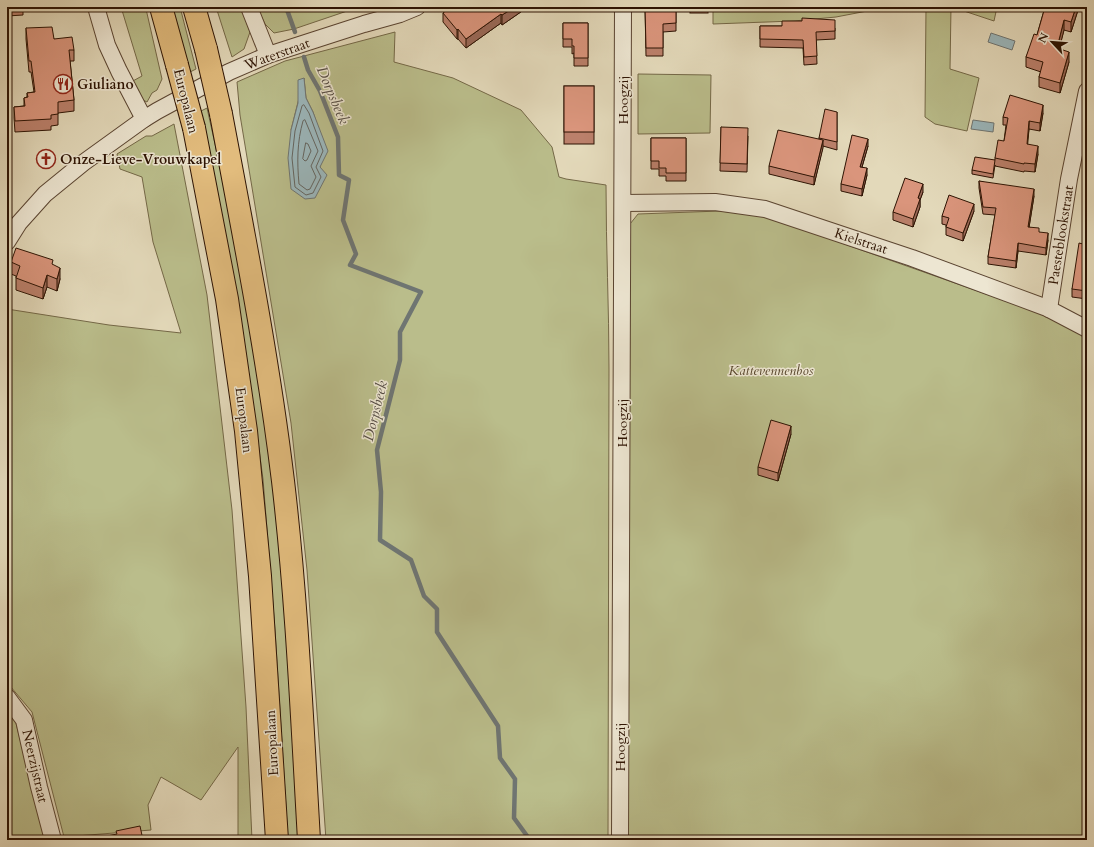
<svg xmlns="http://www.w3.org/2000/svg" width="1094" height="847" viewBox="0 0 1094 847" font-family="Cardo,serif">
	<style>
		.green { fill: #babd8b; stroke: #746847; fill-rule: evenodd }
		.water { fill: #9bb7bc; stroke: #6f7572 }
		.lines { fill: none; stroke-linecap: round; stroke-linejoin: round }
		.shore { stroke: #646560; stroke-width: 1 }
		.stream { stroke: #6f7572; stroke-width: 4.5 }
		.street-casing { stroke: #5a4431; stroke-width: 18 }
		.highway-casing { stroke: #2d1303; stroke-width: 24 }
		.street { stroke: #ede6d2; stroke-width: 16 }
		.highway { stroke: #e2bc7d; stroke-width: 22 }
		.highway-bridge-casing { stroke: #2d1303; stroke-width: 24; stroke-linecap: butt }
		.highway-bridge { stroke: #e2bc7d; stroke-width: 22 }
		.wall { fill: #bb806b; stroke: #2d1303 }
		.shaded-wall { fill: #996857; stroke: #2d1303 }
		.building { fill: #da957c; stroke: #2d1303 }
		.labels { text-anchor: middle; dominant-baseline: central; stroke-width: 3; stroke-linejoin: round; paint-order: stroke }
		.street-label { font-size: 14px; fill: #2d1303; stroke: #ede6d2 }
		.poi-label { font-size: 14px; font-weight: bold; fill: #2d1303; stroke: #ede6d2; text-anchor: start }
		.park-label { font-size: 14px; font-style: italic; fill: #57462c; stroke: #ede6d2 }
		.water-label { font-size: 15px; font-style: italic; fill: #544c44; stroke: #ede6d2 }
	</style>
	<rect width="100%" height="100%" fill="#e3d9ba"/>
	<filter id="stains"><feTurbulence type="fractalNoise" baseFrequency=".005" numOctaves="4"/><feColorMatrix values="0 0 0 0 .2 0 0 0 0 .09 0 0 0 0 .02 0 0 0 .5 -.17"/></filter>
	<radialGradient id="worn" r=".72"><stop offset=".6" stop-color="#630" stop-opacity="0"/><stop offset="1" stop-color="#630" stop-opacity=".3"/></radialGradient>
	<g class="green">
		<path d="M121,7H146V9L162,79L157,90L152,93L147,102L143,100L131,82L142,76Z"/>
		<path d="M172,7H180L196,69L190,72Z"/>
		<path d="M216,7H241L250,32L244,49L232,57Z"/>
		<path d="M257,7H359L294,29L274,33L265,24Z"/>
		<path d="M713,7H888L836,17L794,21L713,24Z"/>
		<path d="M926,7H951L950,69L979,78L967,131L935,124L925,117Z"/>
		<path d="M952,7H997L994,21Z"/>
		<path d="M395,32L394,62L453,78L521,110L552,147L559,177L566,179L606,185C606,247 609,308 609,369L608,840H326L307,570L291,423L240,115L237,82L285,61ZM304,78L306,98L313,112L319,131L320,167L291,130Z"/>
		<path d="M638,74L711,75L710,133L638,134Z"/>
		<path d="M207,108C235,231 258,356 273,481C287,600 293,720 299,840H288L275,630L263,479L246,354L201,111Z"/>
		<path d="M174,124L207,295L232,510L246,707L252,840H238V747L201,800L161,777L148,805L151,830L64,837L32,712L10,686L7,673L10,651L7,616V309L109,325L181,333L153,242L142,177L120,169L117,154L146,136H152Z"/>
		<path d="M720,211L765,216L1040,313L1087,335V840H628L630,224L638,214Z"/>
		<path d="M7,709L15,719L45,840H7Z"/>
	</g>
	<g class="water">
		<path d="M991,33L1015,41L1012,50L988,42Z"/>
		<path d="M304,78L306,98L313,112L328,151L320,167L327,175L315,198L305,199L291,189L288,158L291,130L298,103V80Z"/>
		<path d="M973,120L994,123L993,132L971,129Z"/>
	</g>
	<g class="lines">
		<g class="shore">
			<path d="M304,105L309,113L323,151L316,167L321,177L313,193L306,195L295,187L292,158L295,131L302,106Z"/>
			<path d="M305,120L318,151L311,166L316,177L310,189L307,190L299,184C297,162 297,142 303,121Z"/>
			<path d="M306,143L308,144L311,151L307,160L305,161L303,159Z"/>
		</g>
		<g class="stream">
			<path d="M286,7L295,32"/>
			<path d="M304,57L308,70L320,91L338,137L339,175L349,180L343,220L356,254L350,265L421,292L400,332V360L377,450L381,492L380,540L411,560L424,596L437,609V632L498,726L500,758L515,779L514,818L530,840"/>
		</g>
		<g class="street-casing">
			<g id="street">
				<path d="M96,7L107,45L119,71L144,119"/>
				<path d="M249,7L268,55"/>
				<path d="M623,203L715,202L765,209L912,258L1047,308L1087,329"/>
				<path d="M7,242L19,223L45,194L83,163L144,119L157,111L229,72L268,55L364,24L400,14L417,7"/>
				<path d="M1049,309L1069,179L1087,91"/>
				<path d="M7,697L24,720L39,787L53,840"/>
				<path d="M620,840L623,7"/>
			</g>
		</g>
		<g class="highway-casing">
			<g id="highway">
				<path d="M161,7L177,65"/>
				<path d="M194,7L206,49"/>
				<path d="M221,114C244,236 268,357 283,481C297,600 302,720 309,840"/>
				<path d="M194,128L227,299L246,431L260,576L277,840"/>
			</g>
		</g>
		<use href="#street" class="street"/>
		<use href="#highway" class="highway"/>
		<g class="highway-bridge-casing">
			<g id="highway-bridge">
				<path d="M206,49L221,114"/>
				<path d="M177,65L194,128"/>
			</g>
		</g>
		<use href="#highway-bridge" class="highway-bridge"/>
	</g>
	<g class="wall">
		<path d="M7,7H23V15L7,16Z"/>
		<path d="M528,7L502,25L501,23L466,48L458,39H457L443,22V13Z"/>
		<path d="M645,7H676V31L663,32V56H646Z"/>
		<rect x="690" y="7" width="18" height="6"/>
		<path d="M1045,7H1079L1071,32L1064,30L1059,48L1069,62L1060,93L1039,87V77L1041,72L1026,67V57L1037,35Z"/>
		<path d="M563,23H588V66H574V53L572,54V47H563Z"/>
		<path d="M760,26H782L835,28V39L816,40L817,64L804,65L803,48L760,47Z"/>
		<path d="M26,28L54,39L74,50V61H70L74,100V111L58,113V125L51,126V130L15,132L14,118V107L24,106V98L27,97V93L34,92L31,72H29L26,39Z"/>
		<rect x="564" y="86" width="30" height="58"/>
		<path d="M837,112V150L823,146L814,185L769,174V166L819,139V138Z"/>
		<path d="M1043,113L1040,131L1029,129L1027,144L1038,154L1035,172L1024,171V172L995,166V165L993,178L972,174V170L995,160V158L1004,141L1006,125H1003V117Z"/>
		<path d="M721,127L748,136L747,172L720,171Z"/>
		<path d="M651,138H686V181H666V176H659V169H651Z"/>
		<path d="M868,146L862,167L867,175L862,196L841,191V184Z"/>
		<path d="M979,181L1034,196L1029,227L1039,232L1048,240L1046,255L1018,251L1016,268L988,264V257L995,215L983,214L979,188Z"/>
		<path d="M923,192L920,200V207L913,227L893,220V212Z"/>
		<path d="M974,211L963,241L946,235V225L942,224V216Z"/>
		<path d="M1087,245V299L1072,297V289Z"/>
		<path d="M11,262L53,265L60,279L57,291L47,287L43,299L16,290V276L11,274Z"/>
		<path d="M791,434L778,481L758,475V467Z"/>
	</g>
	<g class="shaded-wall">
		<path d="M515,7H528L502,25V15Z"/>
		<path d="M1076,7H1079L1071,32V22Z"/>
		<path d="M501,14V23L466,48V39Z"/>
		<path d="M1064,20V30L1057,58V48Z"/>
		<path d="M458,29V39H457V30Z"/>
		<path d="M1069,52V62L1060,93V83Z"/>
		<path d="M1043,105V113L1040,131V123Z"/>
		<path d="M1029,121V129L1027,152V144Z"/>
		<path d="M868,139V146L860,174V167Z"/>
		<path d="M823,140V148L814,185V177Z"/>
		<path d="M1038,146V154L1035,172V164Z"/>
		<path d="M867,168V175L862,196V189Z"/>
		<path d="M923,184V192L920,200V207L913,227V219L918,198Z"/>
		<path d="M1034,189V196L1028,234V227Z"/>
		<path d="M974,204V211L963,241V233Z"/>
		<path d="M1048,233V240L1046,255V248Z"/>
		<path d="M1018,243V251L1016,268V261Z"/>
		<path d="M60,268V279L57,291V279Z"/>
		<path d="M47,275V287L43,299V288Z"/>
		<path d="M791,426V434L778,481V473Z"/>
	</g>
	<g class="building">
		<path d="M451,7H515L502,15L501,14L466,39L458,29L457,30L443,13Z"/>
		<path d="M645,7H676V23L663,24V48H646Z"/>
		<rect x="690" y="7" width="18" height="2"/>
		<path d="M1045,7H1076L1071,22L1064,20L1057,48L1069,52L1060,83L1039,77L1043,62L1026,57L1034,34L1037,35Z"/>
		<path d="M802,18L835,20V31L816,32L817,56L804,57L803,40L760,39V26H782V21H802Z"/>
		<path d="M563,23H588V58H574V46H572V39H563Z"/>
		<path d="M52,27L54,39L72,37L74,50H69L74,100L58,102V114L51,115V119L15,121L14,107L25,106L24,98L28,97L27,93L35,92L31,61H29L26,28Z"/>
		<rect x="564" y="86" width="30" height="46"/>
		<path d="M1010,95L1043,105L1040,123L1029,121L1027,144L1038,146L1035,164L1024,163V164L995,158L998,140L1004,141L1008,118L1003,117Z"/>
		<path d="M825,109L837,112V142L819,138Z"/>
		<path d="M721,127L748,128L747,164L720,163Z"/>
		<path d="M778,130L823,140L814,177L769,166Z"/>
		<path d="M852,135L868,139L860,167L867,168L862,189L841,184Z"/>
		<path d="M651,138H686V173H666V168H659V161H651Z"/>
		<path d="M975,157L995,160L993,174L972,170Z"/>
		<path d="M905,178L923,184L918,198L920,199L913,219L893,212Z"/>
		<path d="M979,181L1034,189L1028,227L1039,228V232L1048,233L1046,248L1018,243L1016,261L988,257L996,208L983,207Z"/>
		<path d="M949,195L974,204L963,233L946,227L949,218L942,216Z"/>
		<path d="M1079,243L1087,245V291L1072,289Z"/>
		<path d="M16,248L53,260L52,264L60,268L57,279L47,275L43,288L16,278L20,266L11,262Z"/>
		<path d="M771,420L791,426L778,473L758,467Z"/>
		<path d="M140,826L143,840H98L97,838L117,834L116,831Z"/>
	</g>
	<defs>
		<g id="restaurant-ring" transform="scale(1)"><circle r="9.5" fill="#ede6d2" stroke="#8f2418" stroke-width="1.5"/><path d="M-5-6h1v4h1v-4h1v4h1v-4h1v5L-1.5 .5V6h-2V.5L-5-1ZM5-6V6H3V1.5H1.5Q1.5-4 5-6Z" fill="#8f2418"/></g>
		<g id="church-ring" transform="scale(1)"><circle r="9.5" fill="#ede6d2" stroke="#8f2418" stroke-width="1.5"/><path d="M-1.2-6h2.4v3.5h3.3v2.4h-3.3V6h-2.4V-.1h-3.3v-2.4h3.3Z" fill="#8f2418"/></g>
	</defs>
	<g fill-rule="evenodd">
		<use href="#restaurant-ring" x="63" y="84"/>
		<use href="#church-ring" x="46" y="159"/>
	</g>
	<g class="labels">
		<g class="street-label">
			<text transform="translate(277 54) rotate(-20)">Waterstraat</text>
			<text transform="translate(623 100) rotate(-90)">Hoogzij</text>
			<text transform="translate(186 101) rotate(76)">Europalaan</text>
			<text transform="translate(1061 235) rotate(-81)">Paesteblookstraat</text>
			<text transform="translate(861 241) rotate(18)">Kielstraat</text>
			<text transform="translate(244 420) rotate(83)">Europalaan</text>
			<text transform="translate(622 423) rotate(-90)">Hoogzij</text>
			<text transform="translate(272 743) rotate(-93)">Europalaan</text>
			<text transform="translate(620 747) rotate(-90)">Hoogzij</text>
			<text transform="translate(35 766) rotate(77)">Neerzijstraat</text>
		</g>
		<g class="poi-label">
			<text x="77" y="84">Giuliano</text>
			<text x="60" y="159">Onze-Lieve-Vrouwkapel</text>
		</g>
		<g class="park-label">
			<text x="771" y="370">Kattevennenbos</text>
		</g>
		<g class="water-label">
			<text transform="translate(333 95) rotate(67)">Dorpsbeek</text>
			<text transform="translate(375 411) rotate(-76)">Dorpsbeek</text>
		</g>
	</g>
	<rect width="1094" height="847" fill="none" stroke="#e3d9ba" stroke-width="24"/>
	<rect x="8" y="8" width="1078" height="831" fill="none" stroke="#2d1303" stroke-width="2"/>
	<rect x="12" y="12" width="1070" height="823" fill="none" stroke="#2d1303"/>
	<g transform="translate(1052 42) rotate(296)" stroke="#ede6d2" stroke-width="3" paint-order="stroke">
	<path d="M0-3L7 15L0 10L-7 15Z" fill="#2d1303"/>
	<text y="-6" font-size="11" font-weight="bold" text-anchor="middle" fill="#2d1303">N</text>
	</g>
	<rect width="100%" height="100%" filter="url(#stains)"/>
	<rect width="100%" height="100%" fill="url(#worn)"/>
</svg>
